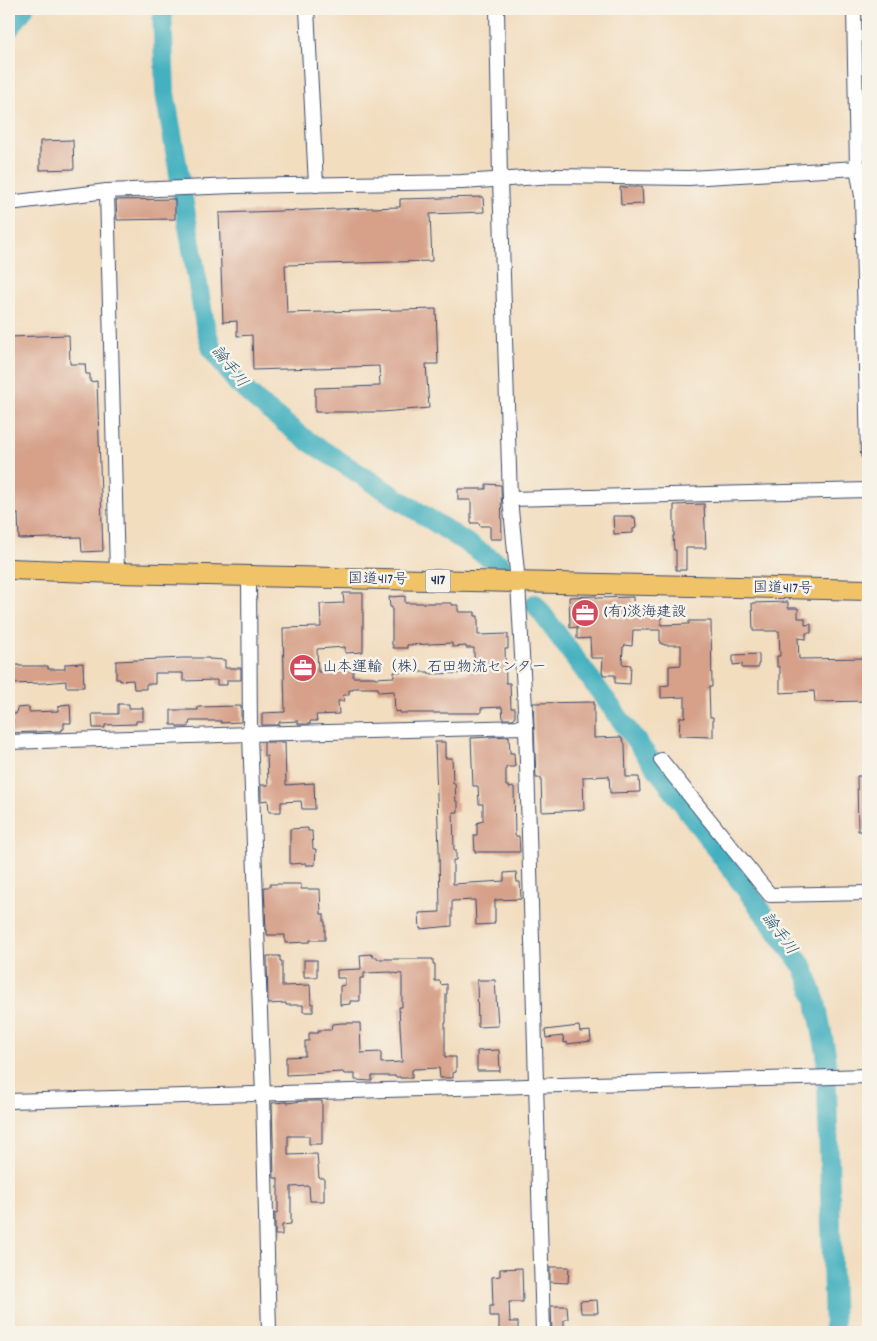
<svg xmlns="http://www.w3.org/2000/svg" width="877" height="1341" viewBox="0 0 877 1341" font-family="Dekko,'Klee One',sans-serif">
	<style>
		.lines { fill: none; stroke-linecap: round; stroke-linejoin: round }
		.river { stroke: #44b1c0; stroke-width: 20 }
		.building { fill: #d6a089 }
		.minor-casing { stroke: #3b496d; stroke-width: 16 }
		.highway-casing { stroke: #3b496d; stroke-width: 22 }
		.minor { stroke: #fff; stroke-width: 14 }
		.highway { stroke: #f1c369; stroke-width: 20 }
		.labels { text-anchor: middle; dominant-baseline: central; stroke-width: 5; stroke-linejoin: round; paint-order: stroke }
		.shield { fill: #f7f3e8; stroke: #5d6a87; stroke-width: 1 }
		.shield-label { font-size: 14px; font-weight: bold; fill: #1b2f5e }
		.street-label { font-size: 15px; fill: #1b2f5e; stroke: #f7f3e8 }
		.poi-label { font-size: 15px; fill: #1b2f5e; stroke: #f7f3e8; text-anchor: start }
		.water-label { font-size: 16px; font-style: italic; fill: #27567b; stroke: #f7f3e8 }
	</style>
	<rect width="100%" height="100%" fill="#f7f3e8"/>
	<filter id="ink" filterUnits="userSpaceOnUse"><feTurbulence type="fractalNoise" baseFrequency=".02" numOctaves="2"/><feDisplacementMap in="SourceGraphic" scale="10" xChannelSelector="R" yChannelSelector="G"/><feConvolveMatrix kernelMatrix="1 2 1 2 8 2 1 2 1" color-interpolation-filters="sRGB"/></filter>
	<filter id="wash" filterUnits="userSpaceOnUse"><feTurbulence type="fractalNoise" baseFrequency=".0096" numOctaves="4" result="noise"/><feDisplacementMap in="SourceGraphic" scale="20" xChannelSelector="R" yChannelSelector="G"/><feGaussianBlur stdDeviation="1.12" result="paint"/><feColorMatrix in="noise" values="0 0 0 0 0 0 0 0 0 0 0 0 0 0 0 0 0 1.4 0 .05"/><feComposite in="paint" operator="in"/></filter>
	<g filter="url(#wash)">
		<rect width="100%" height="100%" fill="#f2ddbf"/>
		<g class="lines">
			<g class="river">
				<path d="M162,9L165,93L205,325L212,349L237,383L257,401L302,437L501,565"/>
				<path d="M9,29L24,9"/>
				<path d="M535,604L804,968L816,1002L826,1053L834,1332"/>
			</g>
		</g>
		<g id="blocks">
			<g class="building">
				<path d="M73,140L74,169L40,170V141Z"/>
				<path d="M620,187H642L643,204L621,205Z"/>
				<path d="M483,197L484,212L430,214L432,261L285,265L287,313L436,309L438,364H426L429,408L382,412H315V388L380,386L379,366L253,370L252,335L237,336V321L223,322L219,213L400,207V199Z"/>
				<path d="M175,199V219L117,220L116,200Z"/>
				<path d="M69,335L70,364H85L86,374H90V382L97,381L103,551L82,552L81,537L19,539L18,514L9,515V337Z"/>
				<path d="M486,484L501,485L502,539H490V526H480L479,523H471V500H458V489H486Z"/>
				<path d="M704,504L706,548H686V570H676V550H674L673,536H674V505Z"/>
				<path d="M613,516H633V518L635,517L636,528L633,529V533L614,534Z"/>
				<path d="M343,593H363V652L345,653V647L317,649L318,672L340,671V668H353V677H375V678L394,677V672H429V674L469,673V666H474V648H466V646L452,647V643L407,645V648H393V645H392V607H390L389,597L405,596V603H452V605H458V611L459,612H475V616H478V635L508,634V649H505L506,683H510L511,708H515V717L513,719H503L502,707L481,708V713H400V711L395,712L394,691L378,692V688H353V690H349V695H343L344,701H338L339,714L316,715L317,721H310V724H298V721L279,722V725H262V713L285,712L283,628L321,627L320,604L344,603Z"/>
				<path d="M596,596L597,598L633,597V613H661V625L689,624V621H711L712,687H709L710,717H713V737L679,736L680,717H685V697L661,698V686L669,685V666L681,665V645H664V644H661V641H660V630H633L632,646L625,645L624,647H623L622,664L631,665L630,684L615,683V675H603V673H602L603,658H591L590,638L577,639V627L570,628L569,597Z"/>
				<path d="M788,602V608H798V618H805V625L811,624V633H806V639L798,638L799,659L868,658V701L815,702L814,691L780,693V667H777V656H780L779,631H753L752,603Z"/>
				<path d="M759,654V664H758V668H742V664L733,665V655Z"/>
				<path d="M184,658H209V659L225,660V668H241V680H227V685H217V680L183,681V673H155V684H146V689H134L133,680L120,681V679H116V661Z"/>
				<path d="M83,663L84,687H66V681L44,683L9,684V665H19V666H48V669H65V664Z"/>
				<path d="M594,702V738L621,737L625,744L626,777H639L640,792L610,793L609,776L583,777L584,810L542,812L541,778H536L533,703Z"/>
				<path d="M70,704L71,723H64V729H62V731L9,733V722H13L12,714H16L17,708L29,707V712L58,711V707L61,706V705Z"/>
				<path d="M118,704H129V708H143V721H136V724L105,725V728H93L92,714H118Z"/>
				<path d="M241,706V722L221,723V721H190L188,727H177V725H171V710H198V707Z"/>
				<path d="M509,736L510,753H514L515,767H506V786H509V788L514,787L515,836H519L520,852H475L474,835H477V823L483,821V804H479L478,786H473L471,738Z"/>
				<path d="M264,742H285L286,785L314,783L315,809H302L301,801L281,802V812H269L268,800L261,801V785H268L267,756H264Z"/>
				<path d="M435,742H445V758H452L453,783H455L456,802H458V812H453L454,850H456V860H453V884L504,881V873L516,872L517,882H520L521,899L495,900V922H494V924L476,925L475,900L452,901V926L420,929L419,913L440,912L439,850Z"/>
				<path d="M857,776H868V831H858Z"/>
				<path d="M308,828V831H312L313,849H316L315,865H306V863L290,864V829Z"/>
				<path d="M270,884H301V889H320L321,914H324V922H325V940H310V942L285,943V935H267V930H266L264,887H270Z"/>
				<path d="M371,954V955H373V957H377V959H433V964H435V981H440L441,985L447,984V994H446V1023H445V1057H456V1072L453,1073V1078H440L439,1068L414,1069L412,1070V1078H400V1077H395V1076H372V1081L355,1080V1074H344L343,1072L286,1075V1057L305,1056V1041H309V1033H319L318,1030H331L332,1024L342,1023H360L361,1053L381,1052V1063L402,1062L399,1007H402V974L392,973V972L364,973V978H360V1001H350V1004L340,1005V986L345,985V978H337V970L361,969L360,955Z"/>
				<path d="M267,956H280V961H282V986L310,985L311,1003H313V1012H303V1005H286V1003L268,1004Z"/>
				<rect x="304" y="960" width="13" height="17"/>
				<path d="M477,980H495L498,1026L478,1027Z"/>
				<path d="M579,1026L580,1032L590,1031L591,1041L567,1044V1042L564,1043L563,1036L546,1038L545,1030Z"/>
				<path d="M499,1050L500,1071H477V1051Z"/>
				<path d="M304,1101H322V1144H309V1136H288V1155L317,1154L319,1178H324V1201H310L309,1186L291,1187V1224L282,1225V1235H275V1213L278,1212V1178H274L272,1103L287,1102V1103Z"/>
				<path d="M550,1267H569L568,1283L550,1282Z"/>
				<path d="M522,1268L523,1302H509L510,1322H518V1332H499V1316H490V1306H493L492,1277L500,1276V1269Z"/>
				<path d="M597,1300L598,1313H581L580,1301Z"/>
				<path d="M551,1306H567L568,1319L564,1320V1332H552Z"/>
			</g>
		</g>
	</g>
	<g filter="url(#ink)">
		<use href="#blocks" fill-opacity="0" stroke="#3b496d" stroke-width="1"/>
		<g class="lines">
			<g class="minor-casing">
				<g id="minor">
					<path d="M307,9L316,185"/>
					<path d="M497,9L500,179L510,499L518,583L526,727L543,1332"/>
					<path d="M854,9L857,168L862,196L868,454"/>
					<path d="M107,191L117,573"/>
					<path d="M9,203L107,191L235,186L462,182L555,176L689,178L857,168L868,169"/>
					<path d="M510,499L868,490"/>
					<path d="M249,577L250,734L263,1095L269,1332"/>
					<path d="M9,742L250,734L526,727"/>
					<path d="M661,760L770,895L868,893"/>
					<path d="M9,1101L868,1076"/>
				</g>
			</g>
			<g class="highway-casing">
				<path id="highway" d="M9,569L117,573L868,590"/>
			</g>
			<use href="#minor" class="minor"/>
			<use href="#highway" class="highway"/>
		</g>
	</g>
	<defs>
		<g id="office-disc" transform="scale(1.4375)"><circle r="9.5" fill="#d1495b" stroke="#f7f3e8"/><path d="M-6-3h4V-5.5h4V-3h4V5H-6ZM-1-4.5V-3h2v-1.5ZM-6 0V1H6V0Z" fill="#fff"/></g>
	</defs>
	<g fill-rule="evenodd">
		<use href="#office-disc" x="585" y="613"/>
		<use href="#office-disc" x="303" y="668"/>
	</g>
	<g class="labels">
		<rect class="shield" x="425.5" y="569.5" width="25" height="23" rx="4"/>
		<g class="shield-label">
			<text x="438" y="581">417</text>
		</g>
		<g class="street-label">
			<text transform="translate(378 580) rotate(1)">国道417号</text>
			<text transform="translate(783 589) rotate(1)">国道417号</text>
		</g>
		<g class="poi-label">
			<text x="604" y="613">(有)淡海建設</text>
			<text x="322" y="668">山本運輸（株）石田物流センター</text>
		</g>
		<g class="water-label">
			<text transform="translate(229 367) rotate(52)">論手川</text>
			<text transform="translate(779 934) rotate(54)">論手川</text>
		</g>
	</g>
	<rect width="877" height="1341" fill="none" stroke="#f7f3e8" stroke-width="30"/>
</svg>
